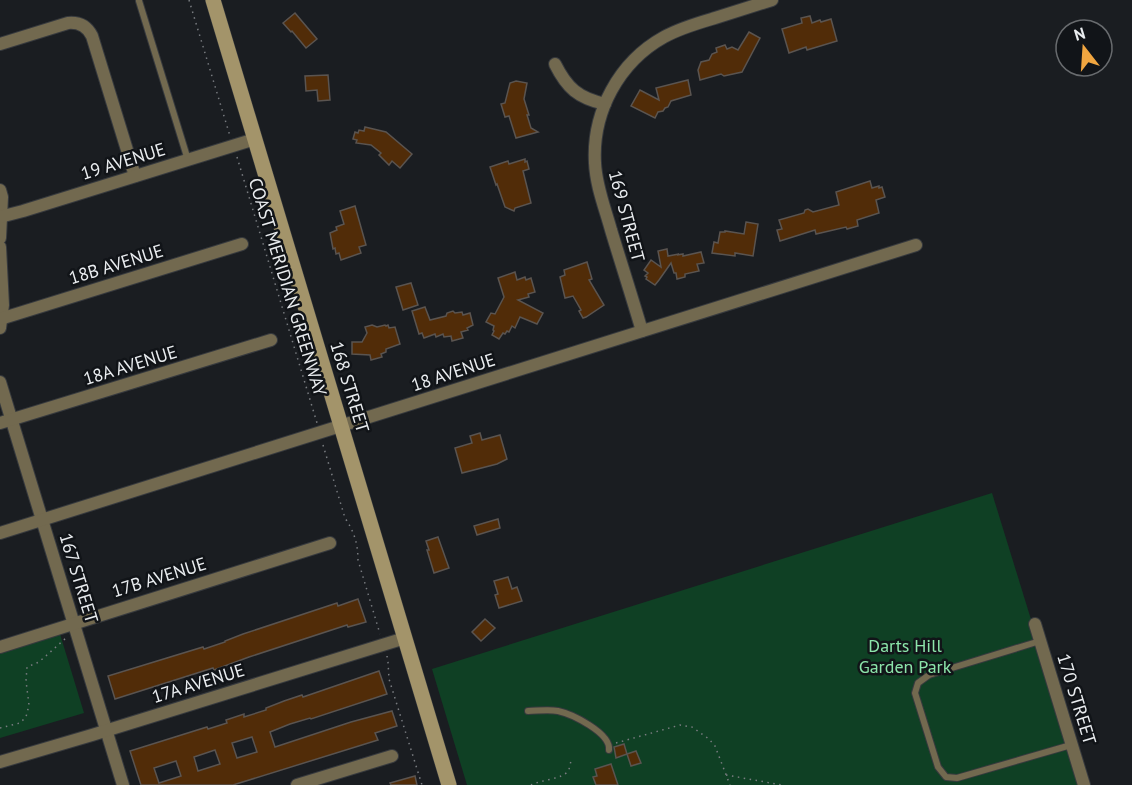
<svg xmlns="http://www.w3.org/2000/svg" width="1132" height="785" viewBox="0 0 1132 785" font-family="'PT Sans',sans-serif">
	<style>
		.green { fill: #0f4024 }
		.building { fill: #512c08; stroke: #5a5450; stroke-width: 1.5; fill-rule: evenodd }
		.lines { fill: none; stroke-linecap: round; stroke-linejoin: round }
		.lane-casing { stroke: #373a3e; stroke-width: 8 }
		.street-casing { stroke: #373a3e; stroke-width: 14 }
		.secondary-casing { stroke: #373a3e; stroke-width: 16 }
		.path { stroke: #797c80; stroke-width: 1.5; stroke-dasharray: 1.5 4.5; stroke-linecap: butt }
		.lane { stroke: #72694f; stroke-width: 6 }
		.street { stroke: #72694f; stroke-width: 12 }
		.secondary { stroke: #a3946a; stroke-width: 15 }
		.labels { text-anchor: middle; dominant-baseline: central; stroke-width: 5; stroke-linejoin: round; paint-order: stroke }
		.street-label { font-size: 18px; fill: #eaedf0; stroke: #111418 }
		.park-label { font-size: 18px; fill: #8ce5aa; stroke: #111418 }
	</style>
	<rect width="100%" height="100%" fill="#1a1d21"/>
	<g class="green">
		<path d="M992,493L1082,785H467L432,669Z"/>
		<path d="M60,634L84,713L0,738V653Z"/>
	</g>
	<g class="building">
		<path d="M295,13L317,39L306,48L292,31L291,32L283,23Z"/>
		<path d="M810,16L812,23L820,20L821,22L831,19L837,41L807,50L806,47L789,53L782,29L802,23L801,18Z"/>
		<path d="M749,32L760,38L742,72L724,76L721,74L700,80L698,70L701,62L709,60L712,54L717,52L716,48L725,45L727,49L732,47L738,50Z"/>
		<path d="M328,75L330,100L318,101L317,90L306,91L305,76Z"/>
		<path d="M688,80L691,95L671,101L668,107L665,108L663,111L658,112L655,118L631,106L640,90L659,100L656,88Z"/>
		<path d="M516,81L527,83L524,99L529,115H527L531,128L538,132L516,138L509,116L505,117L501,104L505,103L510,83Z"/>
		<path d="M365,127L386,132L412,154L400,168L392,161L389,165L379,155L381,153L371,145L356,143L357,140L353,139L355,132L358,133L359,130L364,131Z"/>
		<path d="M525,159V162L527,161L529,169L523,171L531,203L515,208L514,211L505,207L497,184L496,185L490,167L508,161L509,164Z"/>
		<path d="M870,181L872,188L879,186V188L882,187L885,197L876,200L879,213L857,220L858,226L847,229L846,227L816,234L815,230L780,241L777,230L782,229L779,220L804,213L805,210L808,209L813,212L839,205L836,192Z"/>
		<path d="M355,206L366,245L359,247L361,253L341,260L339,253L336,254L335,248L333,249L330,233L337,230L336,227L344,224L340,211Z"/>
		<path d="M746,222L758,224L753,256L735,253V256L712,253L714,242L718,243L720,232H725V231L744,234Z"/>
		<path d="M667,249L668,256L679,254L677,255L683,254V256L701,252L704,263L697,264L699,271L685,274V277L677,279L676,273H674L671,263L659,280L655,285L646,279L647,277L645,276L648,273L644,270L651,260L661,267L658,251Z"/>
		<path d="M587,262L592,279L589,280L604,305L586,317L583,318L579,311L581,310L573,296L565,298L560,277L565,275L564,270Z"/>
		<path d="M515,272L517,280L525,277L526,280L531,278L535,292L528,294L529,297L518,300L543,313L537,324L520,317L515,328L512,326L509,332L507,331L505,334L503,333L499,339L492,335L494,331L493,330L494,326L486,322L491,313L495,314L504,297L498,278Z"/>
		<path d="M411,283L418,305L403,310L396,287Z"/>
		<path d="M425,307L430,320L446,316L447,313L453,311L455,313L462,312L463,315L470,313L473,325L467,328L468,330L461,332L463,338L452,341L451,336L444,337L443,334L436,337L435,334L424,338L422,333L419,334L412,311Z"/>
		<path d="M372,325L377,327L385,325L386,326L388,325L389,328L395,327L400,344L386,349V352L381,354L382,357L371,360L370,355L352,354V342H362L367,333L365,327Z"/>
		<path d="M480,433L482,440L500,435L507,459L497,464L462,473L455,448L472,443L470,436Z"/>
		<path d="M498,519L500,528L477,535L474,526Z"/>
		<path d="M438,537L449,568L434,573L427,550H429L426,541Z"/>
		<path d="M508,577L512,589L517,587L522,601L499,608L495,595L498,594L494,581Z"/>
		<path d="M358,599L366,622L348,627L347,625L249,657L214,670L213,668L115,699L108,676L203,647L204,649L225,642V641L243,634L337,603L338,606Z"/>
		<path d="M485,619L495,628L481,641L472,632Z"/>
		<path d="M379,671L387,694L311,719L310,718L290,724L270,732L275,747L351,722L392,711L397,726L375,733L378,740L233,785H141L130,751L207,727L208,729L227,723L226,720L244,714V717L266,710V708L284,701L302,695L303,697ZM252,737L257,752L237,758L232,743ZM215,750L220,764L198,771L194,757ZM176,761L181,776L159,783L154,768Z"/>
		<path d="M624,744L627,754L616,758L614,747Z"/>
		<path d="M636,751L641,763L631,766L627,754Z"/>
		<path d="M611,764L618,785H596L593,777L597,776L595,769Z"/>
		<path d="M415,776L417,785H391L390,783Z"/>
	</g>
	<g class="lines">
		<g class="lane-casing">
			<g id="lane">
				<path d="M139,1L188,160"/>
				<path d="M1040,641L929,675L918,683L915,693L938,767L946,777L957,778L1071,745"/>
				<path d="M528,711C537,711 548,709 558,711C572,714 611,733 609,750"/>
			</g>
		</g>
		<g class="street-casing">
			<g id="street">
				<path d="M0,44L68,23C79,22 87,26 92,36L135,176"/>
				<path d="M555,64C567,88 578,98 605,104"/>
				<path d="M0,190L2,197L0,238"/>
				<path d="M0,217L23,211L255,139"/>
				<path d="M0,247L3,305L0,328"/>
				<path d="M0,319L242,244"/>
				<path d="M642,331C632,297 621,263 611,230C605,208 596,186 595,163C592,112 619,62 664,37C680,28 698,23 715,18C734,12 753,6 772,0"/>
				<path d="M0,382L123,785"/>
				<path d="M0,423L271,340"/>
				<path d="M0,533L916,245"/>
				<path d="M1035,624L1084,785"/>
				<path d="M0,647L330,543"/>
				<path d="M0,762L92,735L405,638"/>
				<path d="M297,785L392,756"/>
			</g>
		</g>
		<g class="secondary-casing">
			<path id="secondary" d="M213,0L449,785"/>
		</g>
		<g class="path">
			<path d="M189,0L230,136"/>
			<path d="M237,157L317,423"/>
			<path d="M323,445L345,518C354,531 358,544 358,560L380,634"/>
			<path d="M387,656L388,662L389,679L422,785"/>
			<path d="M0,728L20,723L26,717L29,705L26,681L27,667L39,662L66,638"/>
			<path d="M616,743L680,725L692,727L709,739L715,746L730,785"/>
			<path d="M726,775L782,785"/>
			<path d="M531,785C540,780 563,779 568,771C570,768 570,764 571,761"/>
		</g>
		<use href="#lane" class="lane"/>
		<use href="#street" class="street"/>
		<use href="#secondary" class="secondary"/>
	</g>
	<g class="labels">
		<g class="street-label">
			<text transform="translate(123 161) rotate(-17)">19 AVENUE</text>
			<text transform="translate(627 216) rotate(75)">169 STREET</text>
			<text transform="translate(116 264) rotate(-17)">18B AVENUE</text>
			<text transform="translate(288 287) rotate(73)">COAST MERIDIAN GREENWAY</text>
			<text transform="translate(130 365) rotate(-17)">18A AVENUE</text>
			<text transform="translate(453 372) rotate(-18)">18 AVENUE</text>
			<text transform="translate(350 387) rotate(73)">168 STREET</text>
			<text transform="translate(159 577) rotate(-17)">17B AVENUE</text>
			<text transform="translate(79 578) rotate(73)">167 STREET</text>
			<text transform="translate(198 683) rotate(-17)">17A AVENUE</text>
			<text transform="translate(1077 699) rotate(73)">170 STREET</text>
		</g>
		<g class="park-label">
			<text x="905" y="645">Darts Hill<tspan x="905" dy="21">Garden Park</tspan></text>
		</g>
	</g>
	<g transform="translate(1084 48) rotate(343)"><circle r="28" fill="#111418" stroke="#686b6e" stroke-width="1.5"/>
	<path d="M0-4.5L10 22L0 15L-10 22Z" fill="#f1a640"/>
	<text y="-9" font-size="16" font-weight="bold" text-anchor="middle" fill="#eaedf0">N</text>
	</g>
</svg>
